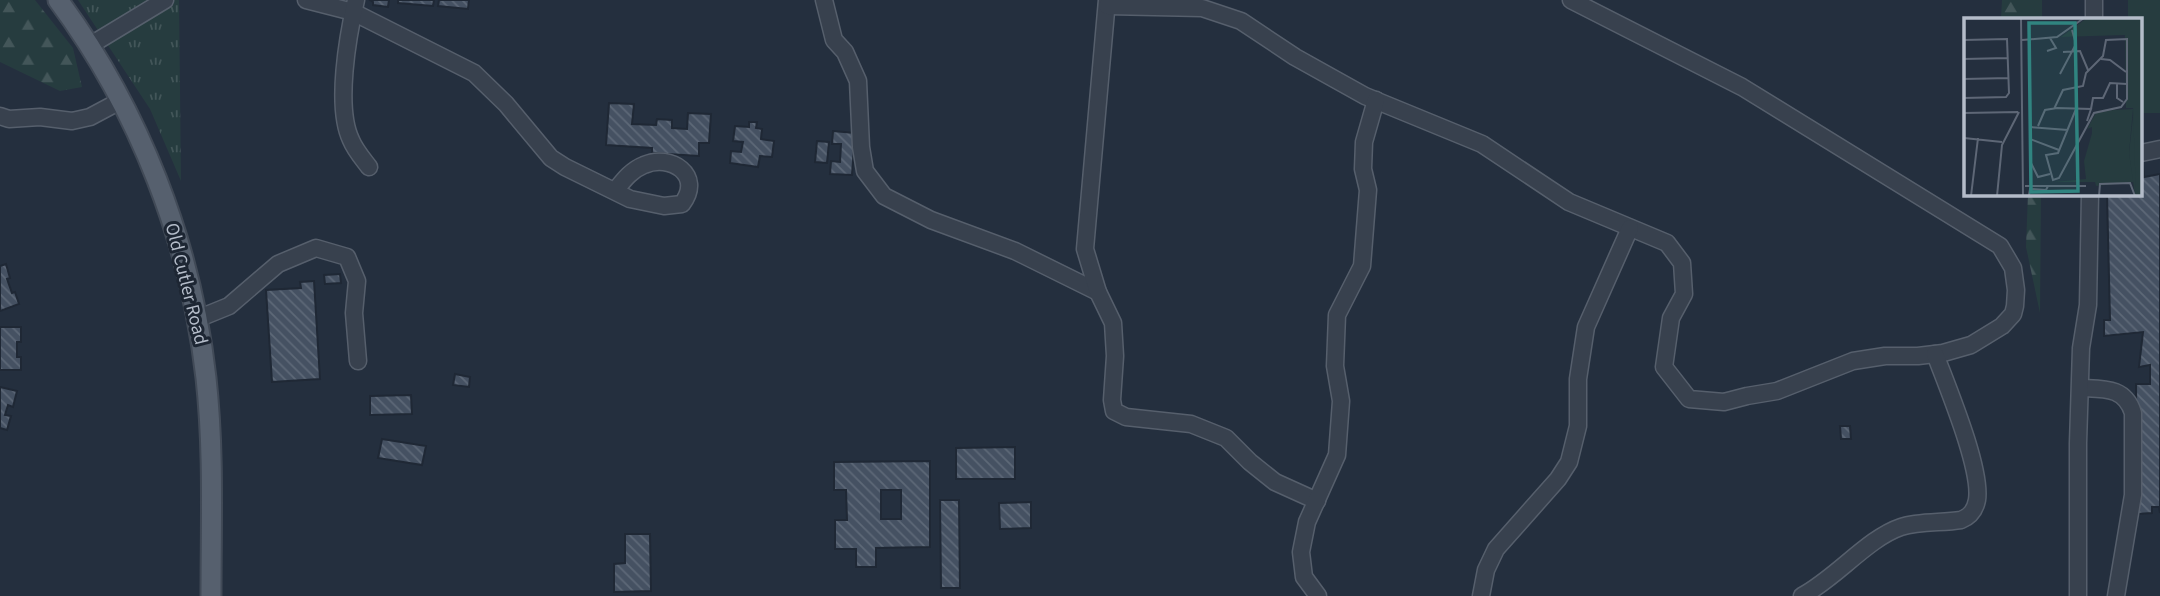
<svg xmlns="http://www.w3.org/2000/svg" width="2160" height="596" viewBox="0 0 2160 596" font-family="'Source Sans 3',sans-serif">
	<style>
		.green { fill: #263c3f }
		.forest { fill: url(#forest-firs) }
		.park { fill: url(#park-tufts) }
		.building { fill: url(#building-back-hatch); stroke: #1f2835; stroke-width: 2; fill-rule: evenodd }
		.lines { fill: none; stroke-linecap: round; stroke-linejoin: round }
		.minor-casing { stroke: #565f6c; stroke-width: 19 }
		.major-casing { stroke: #414a57; stroke-width: 23 }
		.minor { stroke: #38414e; stroke-width: 16 }
		.major { stroke: #56606e; stroke-width: 19 }
		.labels { text-anchor: middle; dominant-baseline: central; stroke-width: 6; stroke-linejoin: round; paint-order: stroke }
		.street-label { font-size: 19px; fill: #b4bcc9; stroke: #1d2633 }
		.inset-road { fill: none; stroke: #5e6776; stroke-width: 2 }
		.view { fill: #308480; fill-opacity: 0.15; stroke: #308480; stroke-width: 3.5 }
		.inset-edge { fill: none; stroke: #b4bcc9; stroke-width: 3.5 }
	</style>
	<defs>
		<pattern id="forest-firs" width="22" height="20" patternUnits="userSpaceOnUse" patternTransform="scale(1.75)"><rect width="22" height="20" fill="#263c3f"/><path d="M5 1l3.5 6h-7zM16 11l3.5 6h-7z" fill="#435659"/></pattern>
		<pattern id="park-tufts" width="24" height="20" patternUnits="userSpaceOnUse" patternTransform="scale(1.75)"><rect width="24" height="20" fill="#263c3f"/><path d="M3 7l-1-3M5 7V3M7 7l1-3M15 17l-1-3M17 17v-4M19 17l1-3" fill="none" stroke="#435659"/></pattern>
		<pattern id="building-back-hatch" width="6" height="6" patternUnits="userSpaceOnUse" patternTransform="scale(1.75)"><rect width="6" height="6" fill="#455162"/><path d="M-1 5l2 2M0 0l6 6M5-1l2 2" fill="none" stroke="#5d6877"/></pattern>
	</defs>
	<rect width="100%" height="100%" fill="#242f3e"/>
	<path class="green" d="M2128,0H2160V113H2141V19H2128Z"/>
	<g class="forest">
		<path d="M0,0H35L73,48L82,87L60,91L0,62Z"/>
		<path d="M2002,0H2042V19H2001Z"/>
		<path d="M2028,194H2041L2040,313L2026,247Z"/>
	</g>
	<path class="park" d="M78,0H179L181,181L150,109Z"/>
	<g class="building">
		<path d="M370,0H389L388,7L373,5V2Z"/>
		<path d="M398,0H434L433,6L398,3Z"/>
		<path d="M439,0H469L468,9L438,6Z"/>
		<path d="M609,103L634,104L632,124L656,125L657,119L672,120V128L687,129L688,113L711,114L709,143H699V156L652,153V148L606,145Z"/>
		<path d="M749,122H757L756,128L762,129L761,139L774,141L772,157L760,156L758,167L730,163L731,151L741,152L743,142L733,141L735,126L749,127Z"/>
		<path d="M833,131L855,133L852,175L830,174L831,161L840,162L841,144H832Z"/>
		<path d="M817,141L829,142L827,163L815,162Z"/>
		<path d="M2143,165L2144,177L2160,174V513L2159,507H2152V513L2137,514L2136,384H2150V365L2139,367L2143,332L2104,336V320H2110L2107,194H2141V166Z"/>
		<path d="M6,264L10,278L7,279L12,293L15,292L19,304L0,311V266Z"/>
		<path d="M340,274L341,283L325,284L324,275Z"/>
		<path d="M314,281L320,379L272,382L266,290L301,288L300,282Z"/>
		<path d="M0,327H21V342H17V357H21V370H0Z"/>
		<path d="M455,374L470,377L469,387L453,385Z"/>
		<path d="M0,387L17,391L13,407L8,405L5,415L11,416L7,430L0,428Z"/>
		<path d="M411,395L412,414L370,415V396Z"/>
		<path d="M1840,426H1850L1851,439H1841Z"/>
		<path d="M382,439L426,446L422,465L378,458Z"/>
		<path d="M1015,447V479H956V448Z"/>
		<path d="M930,461V547L876,548V567H856V549H835V520H847L846,490H834V462ZM881,490H901V519H881Z"/>
		<path d="M940,500H959L960,588H941Z"/>
		<path d="M1031,502V528L1000,529L999,503Z"/>
		<path d="M625,534H650L651,591L614,592V564L625,563Z"/>
	</g>
	<g class="lines">
		<g class="minor-casing">
			<g id="minor">
				<path d="M306,0L353,12L474,73L506,104L551,158L565,167L630,199L664,206L682,204C704,175 670,153 644,165C631,170 623,181 615,191"/>
				<path d="M356,0C348,35 335,107 351,140C355,150 363,159 369,167"/>
				<path d="M824,0L834,40L845,52L858,81L861,147L865,171L884,196L931,220L1015,251L1098,292"/>
				<path d="M1107,0L1085,249L1098,292L1113,323L1115,356L1112,400L1114,411L1126,417L1191,424L1226,438L1250,462L1275,482L1317,501"/>
				<path d="M1107,6L1202,8L1241,21L1295,57L1365,96L1482,144L1569,202L1667,243L1682,263L1684,294L1671,318L1664,367L1689,399L1724,402L1747,396L1777,391L1853,361L1885,356H1918L1943,353L1971,345L2002,326L2013,314L2015,306L2016,290L2013,268L2000,246L1742,87L1571,0"/>
				<path d="M2094,19V0"/>
				<path d="M89,46L165,0"/>
				<path d="M0,116L9,119L40,117L72,121L90,117L120,101"/>
				<path d="M2141,153L2160,149"/>
				<path d="M197,319L229,306L278,264L316,248L347,257L357,281L354,313L358,361"/>
				<path d="M2082,388C2104,389 2125,387 2133,413V495L2116,596"/>
				<path d="M1318,596L1304,577L1301,552L1307,522L1337,455L1341,401L1335,366L1337,315L1362,266L1368,190L1363,169L1364,142L1376,100"/>
				<path d="M1481,596L1486,570L1496,549L1558,479L1569,462L1578,426V379L1586,327L1630,228"/>
				<path d="M1802,596C1836,578 1868,538 1901,527C1919,521 1942,523 1961,520C1971,516 1975,510 1977,500C1982,469 1947,386 1935,354"/>
				<path d="M2078,596V443L2081,348L2088,305L2090,194"/>
			</g>
		</g>
		<g class="major-casing">
			<path id="major" d="M58,0C139,109 191,243 206,378C214,450 211,523 211,596"/>
		</g>
		<use href="#minor" class="minor"/>
		<use href="#major" class="major"/>
	</g>
	<g class="labels">
		<g class="street-label">
			<text transform="translate(186 284) rotate(76)">Old Cutler Road</text>
		</g>
	</g>
	<g transform="translate(1964 18)">
		<rect width="178" height="178" fill="#242f3e"/>
		<path d="M169,91L165,135L170,164L132,168L131,164H89L122,161L120,143L128,115V109L123,111L133,93Z" fill="#263c3f"/>
		<path d="M170,89L178,178H171L165,135Z" fill="#263c3f"/>
		<path d="M123,0H178V178H172L169,90H162L161,17L97,19Z" fill="#263c3f"/>
		<path class="inset-road" d="M57,0L59,178M0,22L43,21L45,75L42,79L0,80M58,22L93,19L120,0M83,33L92,30L86,20M99,34L116,33L124,52M0,41L44,40M137,41L146,42L162,54M96,56L112,26L108,12M0,61L45,60M153,66V80L159,84M90,91L99,72L119,68L122,55L139,38L142,22L163,21V81L157,89L130,95L95,160L89,162L82,137L94,135L112,91M127,91L129,80H139L146,65L163,66M0,95L54,94M74,108L81,92L93,90L127,91L123,103M0,120L38,124M66,121L95,132M86,156L74,159L67,145L66,109L104,112M61,168H122M65,177L66,171L82,172L84,168M7,178L14,120M33,178L38,127L55,94M135,178L136,166L166,165L171,178"/>
		<path class="view" d="M65,5H111L114,173L67,174Z"/>
		<rect width="178" height="178" class="inset-edge"/>
	</g>
</svg>
